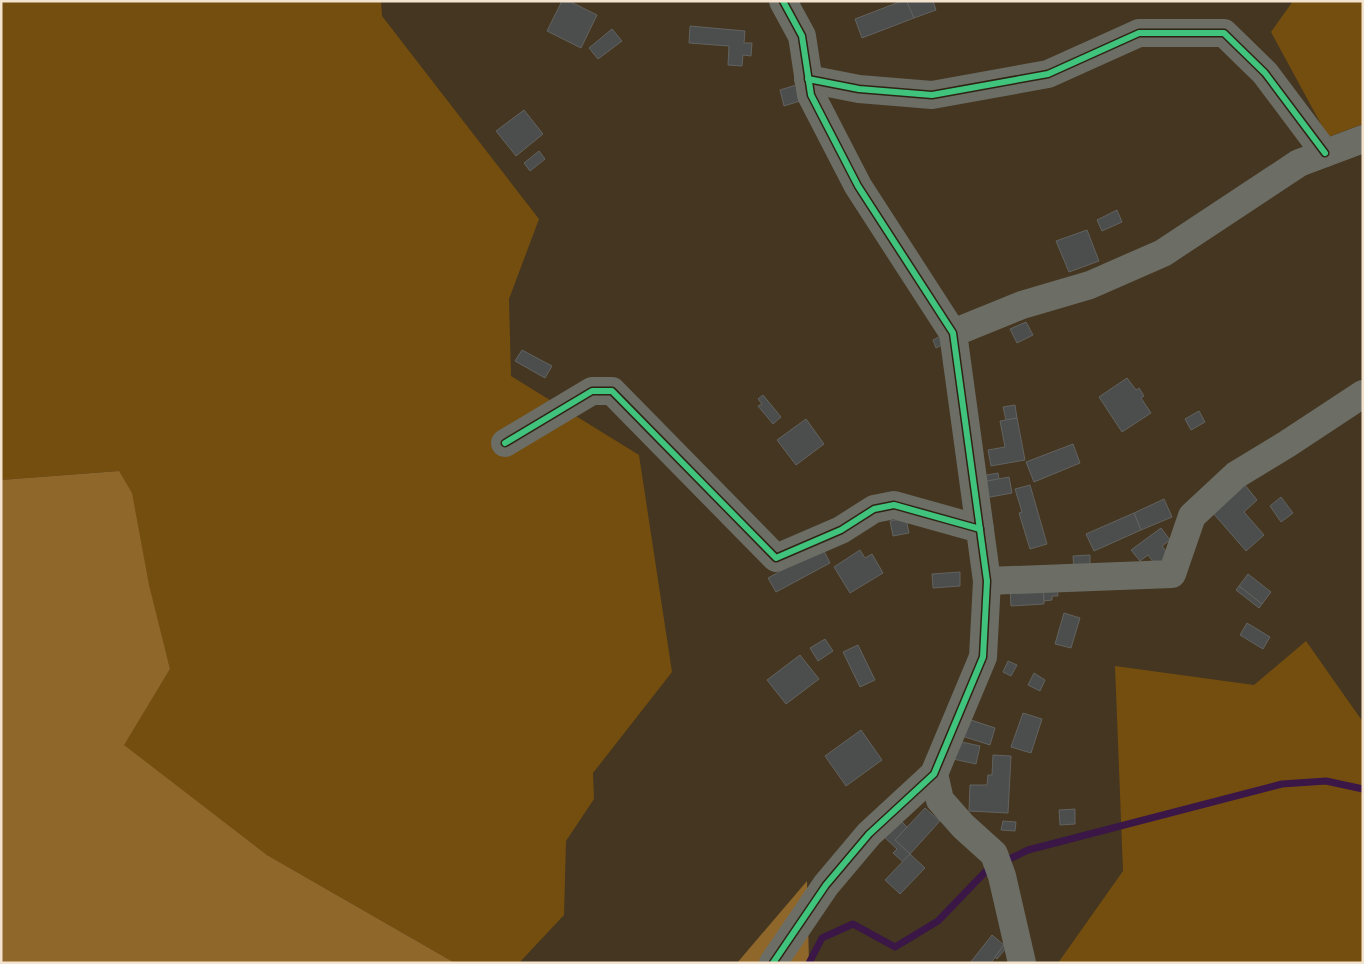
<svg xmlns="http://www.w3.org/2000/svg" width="1364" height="964" viewBox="0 0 1364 964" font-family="Montserrat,sans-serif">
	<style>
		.green { fill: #744e0f }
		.forest { fill: #90672b }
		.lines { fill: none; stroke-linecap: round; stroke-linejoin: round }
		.stream { stroke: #3a1746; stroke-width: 7 }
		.building { fill: #4c4e4e; stroke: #62625f }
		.minor { stroke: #6c6d65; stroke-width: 28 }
		.cycleway-casing { stroke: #2f2313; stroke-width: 9 }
		.cycleway { stroke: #40c37c; stroke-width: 6 }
	</style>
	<rect width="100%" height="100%" fill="#443620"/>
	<g class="green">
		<path d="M1,1H381L382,16L539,219L509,299L511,376L639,455L672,672L593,773L594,799L566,841L564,915L519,963H455L267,855L123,745L170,669L118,471L1,480Z"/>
		<path d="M1293,1H1363V124L1328,137L1271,32Z"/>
		<path d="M1306,641L1363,722V963H1058L1123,871L1115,666L1254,685Z"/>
	</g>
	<g class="forest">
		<path d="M119,471L132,493L149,585L170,669L124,745L267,855L455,963H1V480Z"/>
		<path d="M807,881L809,963H737Z"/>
	</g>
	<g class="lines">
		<g class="stream">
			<path d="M1003,862L1028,850L1282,784L1326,781L1363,789"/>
			<path d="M809,963L822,938L853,924L895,947L938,921L989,868L993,866"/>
		</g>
	</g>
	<g class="building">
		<path d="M562,1H569L597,15L581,48L547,31Z"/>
		<path d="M902,1H907L914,18L862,38L855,19Z"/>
		<path d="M909,1H933L936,10L914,18L907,2Z"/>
		<path d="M690,26L745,31L744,43H752L751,56L743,55L742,66L728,65L729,46L689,43Z"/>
		<path d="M612,29L622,41L598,59L589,48Z"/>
		<path d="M796,85L800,101L784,106L780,90Z"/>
		<path d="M524,110L543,134L516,156L496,131Z"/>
		<path d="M539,151L545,159L530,171L524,163Z"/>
		<path d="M1117,210L1122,222L1102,231L1097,220Z"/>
		<path d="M1087,230L1099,261L1069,272L1056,241Z"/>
		<path d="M1026,322L1033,335L1017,343L1010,329Z"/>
		<path d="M941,336L944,344L936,348L933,340Z"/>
		<path d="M522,350L552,366L545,378L515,361Z"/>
		<path d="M1127,378L1136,390L1139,388L1144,396L1141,398L1151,413L1122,432L1099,397Z"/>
		<path d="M763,395L781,417L773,424L758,406L762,404L758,399Z"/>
		<path d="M1015,405L1017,418L1006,420L1003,407Z"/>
		<path d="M1199,411L1205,422L1191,430L1185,419Z"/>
		<path d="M1017,418L1025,460L991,466L988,450L1005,447L1000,421Z"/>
		<path d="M806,419L824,444L796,465L777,440Z"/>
		<path d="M1073,444L1080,463L1034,482L1026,462Z"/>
		<path d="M998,473L999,479L982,482L981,476Z"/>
		<path d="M1009,477L1012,493L985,498L982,482Z"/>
		<path d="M1030,485L1047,544L1030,549L1019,513L1022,512L1015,489Z"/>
		<path d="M1245,485L1257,500L1244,512L1264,535L1246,551L1213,513Z"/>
		<path d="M1281,497L1293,513L1281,522L1270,506Z"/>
		<path d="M1164,499L1172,517L1141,530L1134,513Z"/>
		<path d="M1134,513L1141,530L1094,551L1086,534Z"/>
		<path d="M906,518L909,533L893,536L890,521Z"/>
		<path d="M1161,528L1170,540L1162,546L1170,557L1157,567L1148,555L1140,561L1131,550Z"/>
		<path d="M821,545L830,563L776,592L768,578L815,552Z"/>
		<path d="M860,550L865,558L872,554L883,573L850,593L834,567Z"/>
		<path d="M1090,555V569L1074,570L1073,556Z"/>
		<path d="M960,572V586L933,588L932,574Z"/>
		<path d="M1248,574L1271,592L1262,604L1239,586Z"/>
		<path d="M1043,585L1044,604L1011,606L1010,587Z"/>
		<path d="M1043,585H1057L1058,596H1052V600L1044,601Z"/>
		<path d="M1239,586L1262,604L1259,608L1236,590Z"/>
		<path d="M1064,613L1080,618L1071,648L1055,644Z"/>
		<path d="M1247,623L1270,637L1263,649L1240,635Z"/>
		<path d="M825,639L833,651L818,661L810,648Z"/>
		<path d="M858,645L875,680L860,687L843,652Z"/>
		<path d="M800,655L819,679L786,704L767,680Z"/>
		<path d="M1008,661L1017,665L1011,676L1003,672Z"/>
		<path d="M1034,673L1045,680L1040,691L1028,685Z"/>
		<path d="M1023,713L1042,719L1031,753L1011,747Z"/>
		<path d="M968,719L995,728L990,745L962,736Z"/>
		<path d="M861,730L882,760L846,786L825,756Z"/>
		<path d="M957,741L980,746L976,764L953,759Z"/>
		<path d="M993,755L1011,756L1008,813L969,811L970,785H987L988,775H992Z"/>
		<path d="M925,808L940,821L910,854L895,840Z"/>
		<path d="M1075,809V824L1060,825L1059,810Z"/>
		<path d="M899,819L907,827L895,840L910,854L903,862L893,853L897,849L883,836Z"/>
		<path d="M1003,821L1016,822L1015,831L1001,830Z"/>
		<path d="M910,854L925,868L900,894L885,880Z"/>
		<path d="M992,935L1004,945L991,963H970Z"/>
		<path d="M1004,945L1007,947L997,959L995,957Z"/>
	</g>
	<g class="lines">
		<g class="minor">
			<path d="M808,79L859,89L932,95L1048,74L1139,33H1224L1265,73L1325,153"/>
			<path d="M953,333L1022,305L1090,285L1163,253L1299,163L1363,139"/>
			<path d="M505,443L592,391H612L776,558L841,530L874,509L894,505L980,529"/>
			<path d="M987,581L1172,574L1192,516L1236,475L1287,444L1363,394"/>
			<path d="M934,774L940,800L963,826L994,854L1002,876L1022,963"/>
			<path d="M773,963L826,885L869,834L934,774L983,657L987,581L953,333L858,186L811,95L802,36L783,1"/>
		</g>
		<g class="cycleway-casing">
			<g id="cycleway">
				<path d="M808,79L859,89L932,95L1048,74L1139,33H1224L1265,73L1325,153"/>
				<path d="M505,443L592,391H612L776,558L841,530L874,509L894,505L980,529"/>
				<path d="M773,963L826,885L869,834L934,774L983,657L987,581L953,333L858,186L811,95L802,36L783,1"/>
			</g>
		</g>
		<use href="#cycleway" class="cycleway"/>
	</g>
	<rect width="1364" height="964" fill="none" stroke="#f4e4cf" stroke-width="5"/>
</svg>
